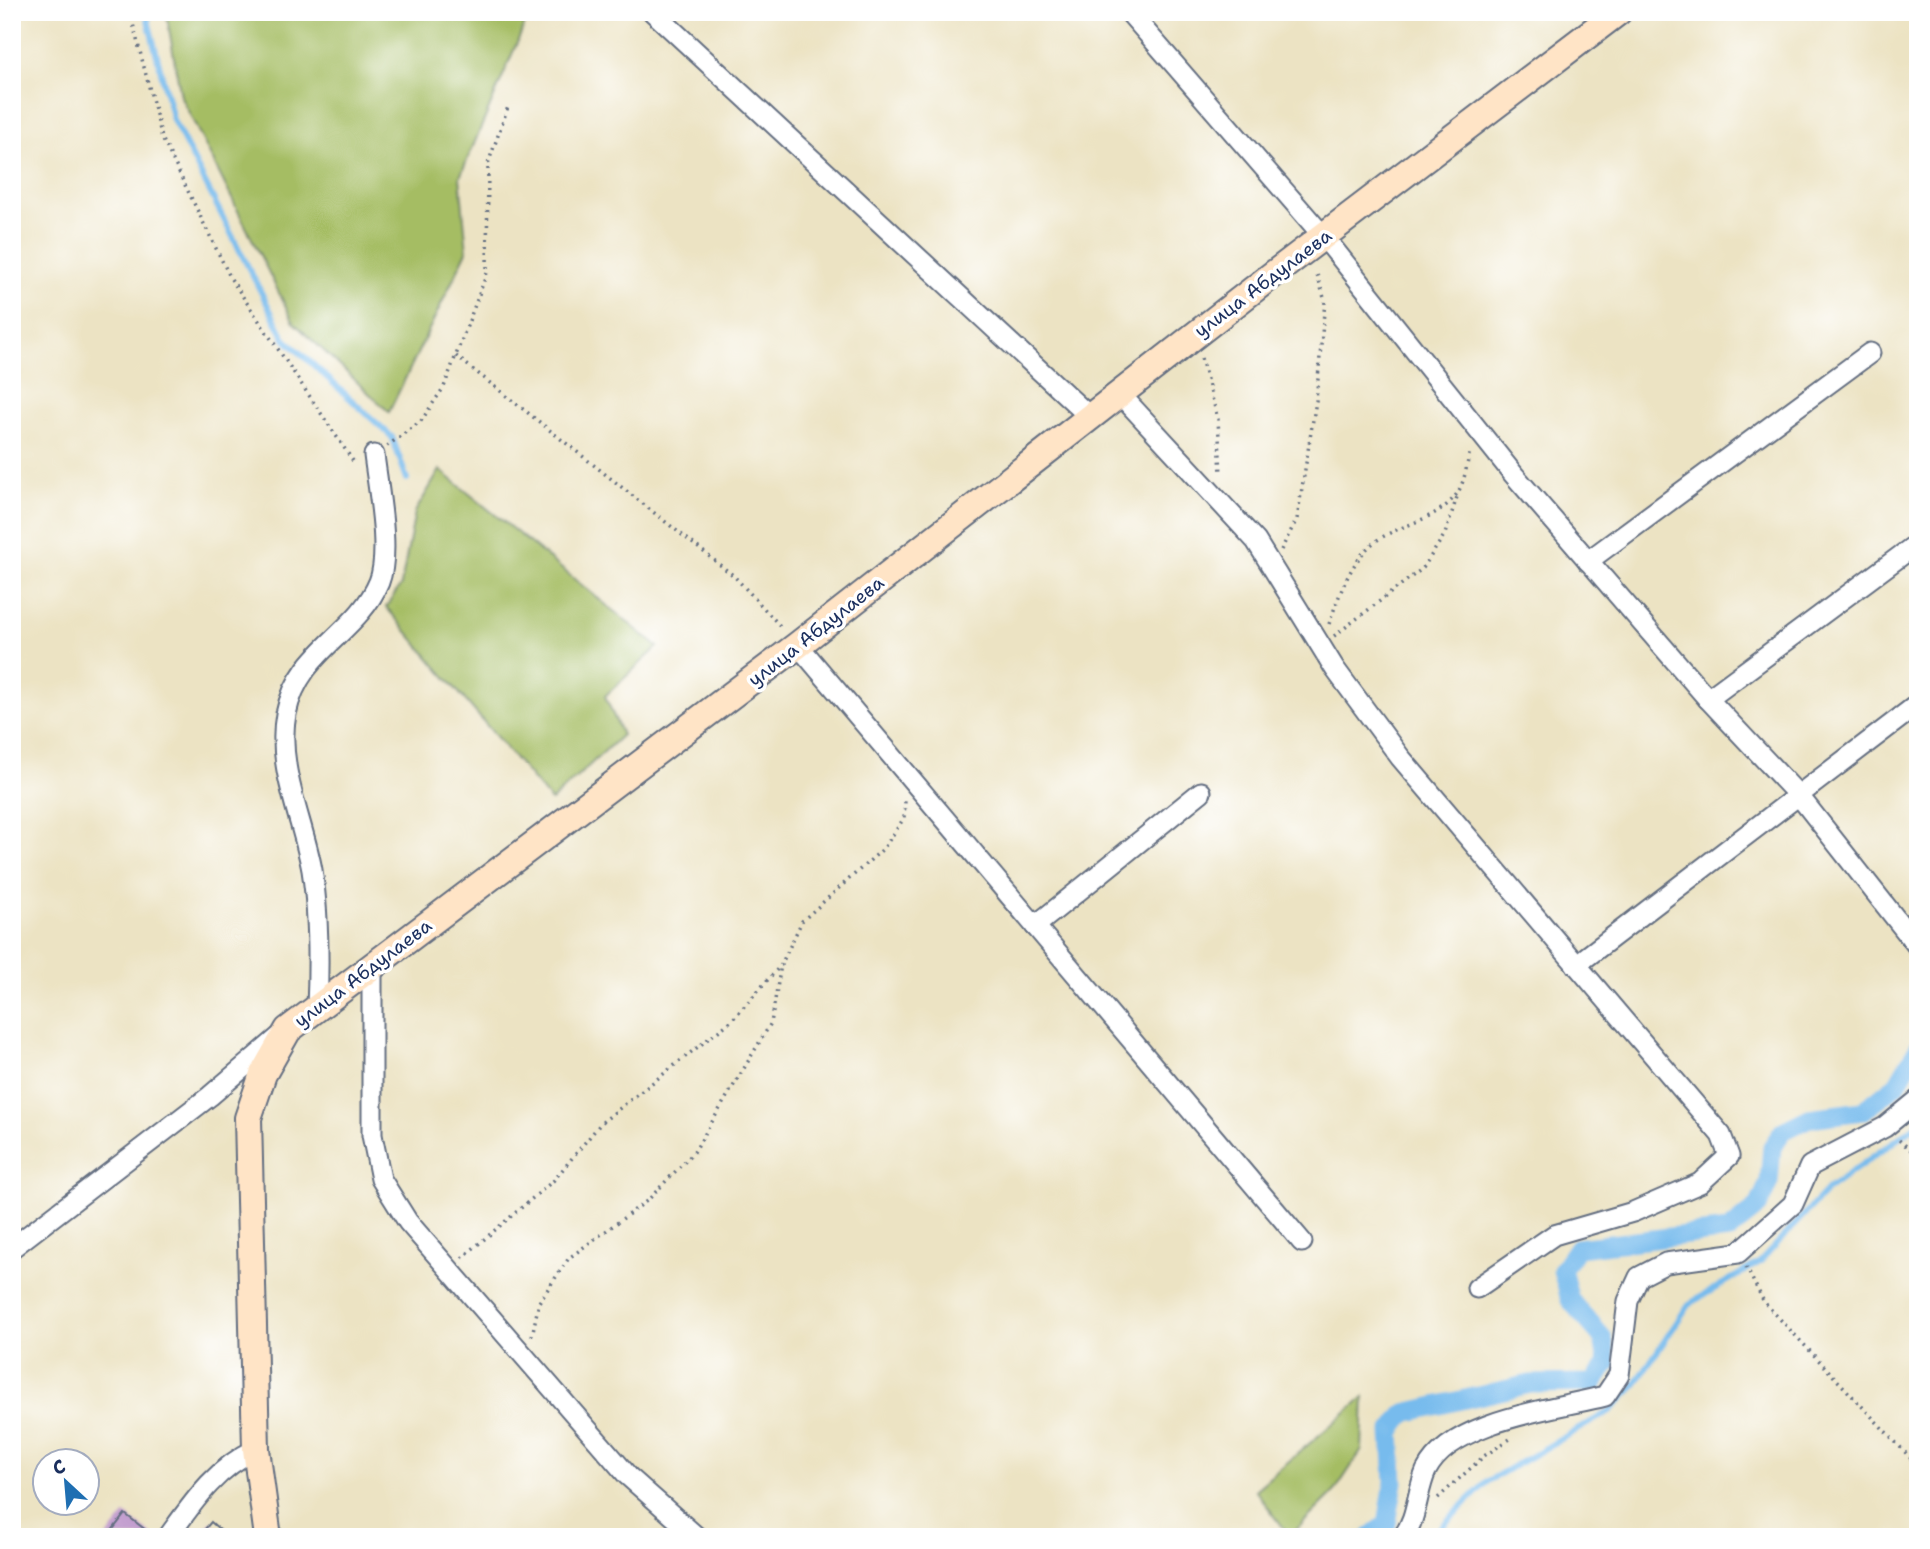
<svg xmlns="http://www.w3.org/2000/svg" width="1930" height="1549" viewBox="0 0 1930 1549" font-family="'Shantell Sans',sans-serif">
	<style>
		.green { fill: #a5bd63; stroke: #607660; stroke-width: 2 }
		.lines { fill: none; stroke-linecap: round; stroke-linejoin: round }
		.stream { stroke: #77bbed; stroke-width: 6 }
		.canal { stroke: #77bbed; stroke-width: 19 }
		.building { fill: #c099cc }
		.street-casing { stroke: #646e81; stroke-width: 23 }
		.secondary-casing { stroke: #646e81; stroke-width: 30 }
		.path { stroke: #646e81; stroke-width: 3.5; stroke-dasharray: 2 5; stroke-linecap: butt }
		.street { stroke: #fff; stroke-width: 19 }
		.secondary { stroke: #ffe4c6; stroke-width: 26 }
		.labels { text-anchor: middle; dominant-baseline: central; stroke-width: 7; stroke-linejoin: round; paint-order: stroke }
		.street-label { font-size: 19px; fill: #1b2f5e; stroke: #fff }
	</style>
	<rect width="100%" height="100%" fill="#fff"/>
	<filter id="ink" filterUnits="userSpaceOnUse"><feTurbulence type="fractalNoise" baseFrequency=".0143" numOctaves="2"/><feDisplacementMap in="SourceGraphic" scale="14" xChannelSelector="R" yChannelSelector="G"/><feConvolveMatrix kernelMatrix="1 2 1 2 8 2 1 2 1" color-interpolation-filters="sRGB"/></filter>
	<filter id="wash" filterUnits="userSpaceOnUse"><feTurbulence type="fractalNoise" baseFrequency=".00686" numOctaves="4" result="noise"/><feDisplacementMap in="SourceGraphic" scale="28" xChannelSelector="R" yChannelSelector="G"/><feGaussianBlur stdDeviation="1.57" result="paint"/><feColorMatrix in="noise" values="0 0 0 0 0 0 0 0 0 0 0 0 0 0 0 0 0 1.4 0 .05"/><feComposite in="paint" operator="in"/></filter>
	<g filter="url(#wash)">
		<rect width="100%" height="100%" fill="#ece3c3"/>
		<g class="green">
			<path d="M166,12H530L460,177L467,251L389,412L294,323L181,97Z"/>
			<path d="M440,470L658,647L605,696L622,735L551,801L386,607L401,585L415,512Z"/>
			<path d="M1364,1397L1362,1450L1335,1491L1290,1536L1255,1490Z"/>
		</g>
		<g class="lines">
			<g class="stream">
				<path d="M146,12L173,120L285,339L392,437L407,479"/>
				<path d="M1431,1537L1488,1481L1610,1411L1633,1388L1689,1304L1760,1262L1828,1189L1918,1124"/>
			</g>
			<path class="canal" d="M1370,1537L1387,1524L1394,1482L1391,1432L1405,1413L1530,1384L1594,1383L1607,1363L1603,1338L1570,1300L1562,1270L1577,1248L1729,1230L1758,1207L1769,1182L1772,1147L1783,1131L1809,1118L1863,1111L1897,1084L1918,1048"/>
		</g>
		<g id="blocks">
			<g class="building">
				<path d="M125,1514L155,1537H107Z"/>
				<path d="M211,1522L228,1537H198Z"/>
			</g>
		</g>
	</g>
	<g filter="url(#ink)">
		<use href="#blocks" fill-opacity="0" stroke="#646e81" stroke-width="2"/>
		<g class="lines">
			<g class="street-casing">
				<g id="street">
					<path d="M653,12L1090,417"/>
					<path d="M1129,12L1324,237L1514,475L1708,699L1800,797L1918,947"/>
					<path d="M1120,394L1256,541L1335,669L1400,757L1721,1135L1729,1156L1700,1183L1633,1212L1554,1235L1477,1288"/>
					<path d="M1588,561L1870,353"/>
					<path d="M798,645L1302,1242"/>
					<path d="M1708,699L1918,543"/>
					<path d="M1035,926L1201,792"/>
					<path d="M1576,965L1918,704"/>
					<path d="M372,966V1135L381,1179L408,1222L628,1476L697,1537"/>
					<path d="M317,1008C319,963 319,915 312,870C303,820 276,766 286,714C299,649 357,635 379,582C391,552 378,488 374,455"/>
					<path d="M12,1248L210,1096L279,1037"/>
					<path d="M168,1537C194,1501 215,1469 256,1449"/>
					<path d="M1403,1537C1418,1516 1416,1494 1426,1471C1451,1420 1554,1409 1605,1396L1619,1375L1628,1301L1639,1277L1666,1263L1738,1253L1793,1204L1810,1166L1885,1127L1918,1100"/>
				</g>
			</g>
			<g class="secondary-casing">
				<path id="secondary" d="M268,1537L256,1449L248,1118L263,1074L288,1030L798,645L1267,279L1618,12"/>
			</g>
			<g class="path">
				<path d="M130,12L162,138L231,279L355,464"/>
				<path d="M456,356L734,576L782,628"/>
				<path d="M1201,358L1218,419L1221,474"/>
				<path d="M387,446L421,421L444,387L487,273L488,164L509,104"/>
				<path d="M1281,550L1297,519L1316,401L1325,301L1316,271"/>
				<path d="M1329,624C1338,599 1346,573 1364,552C1388,523 1437,525 1458,492C1465,481 1467,463 1470,451"/>
				<path d="M1334,636L1423,568L1445,534L1458,494"/>
				<path d="M1899,1140L1918,1156"/>
				<path d="M462,1258L554,1180L601,1123L731,1021L781,965L802,921L884,848L904,818L905,801"/>
				<path d="M1746,1267L1764,1302L1918,1466"/>
				<path d="M532,1336L539,1302L569,1258L648,1200L694,1152L771,1023L781,965"/>
				<path d="M1438,1498L1484,1456L1510,1439"/>
			</g>
			<use href="#street" class="street"/>
			<use href="#secondary" class="secondary"/>
		</g>
	</g>
	<g class="labels">
		<g class="street-label">
			<text transform="translate(1263 283) rotate(-37)">улица Абдулаева</text>
			<text transform="translate(816 631) rotate(-38)">улица Абдулаева</text>
			<text transform="translate(363 973) rotate(-37)">улица Абдулаева</text>
		</g>
	</g>
	<rect width="1930" height="1549" fill="none" stroke="#fff" stroke-width="42"/>
	<g transform="translate(66 1482) rotate(334)"><circle r="33" fill="#ffffff" stroke="#a4acbf" stroke-width="2"/>
	<path d="M0-5L12 26L0 18L-12 26Z" fill="#1f6fb2"/>
	<text y="-10" font-size="19" font-weight="bold" text-anchor="middle" fill="#1b2f5e">С</text>
	</g>
</svg>
